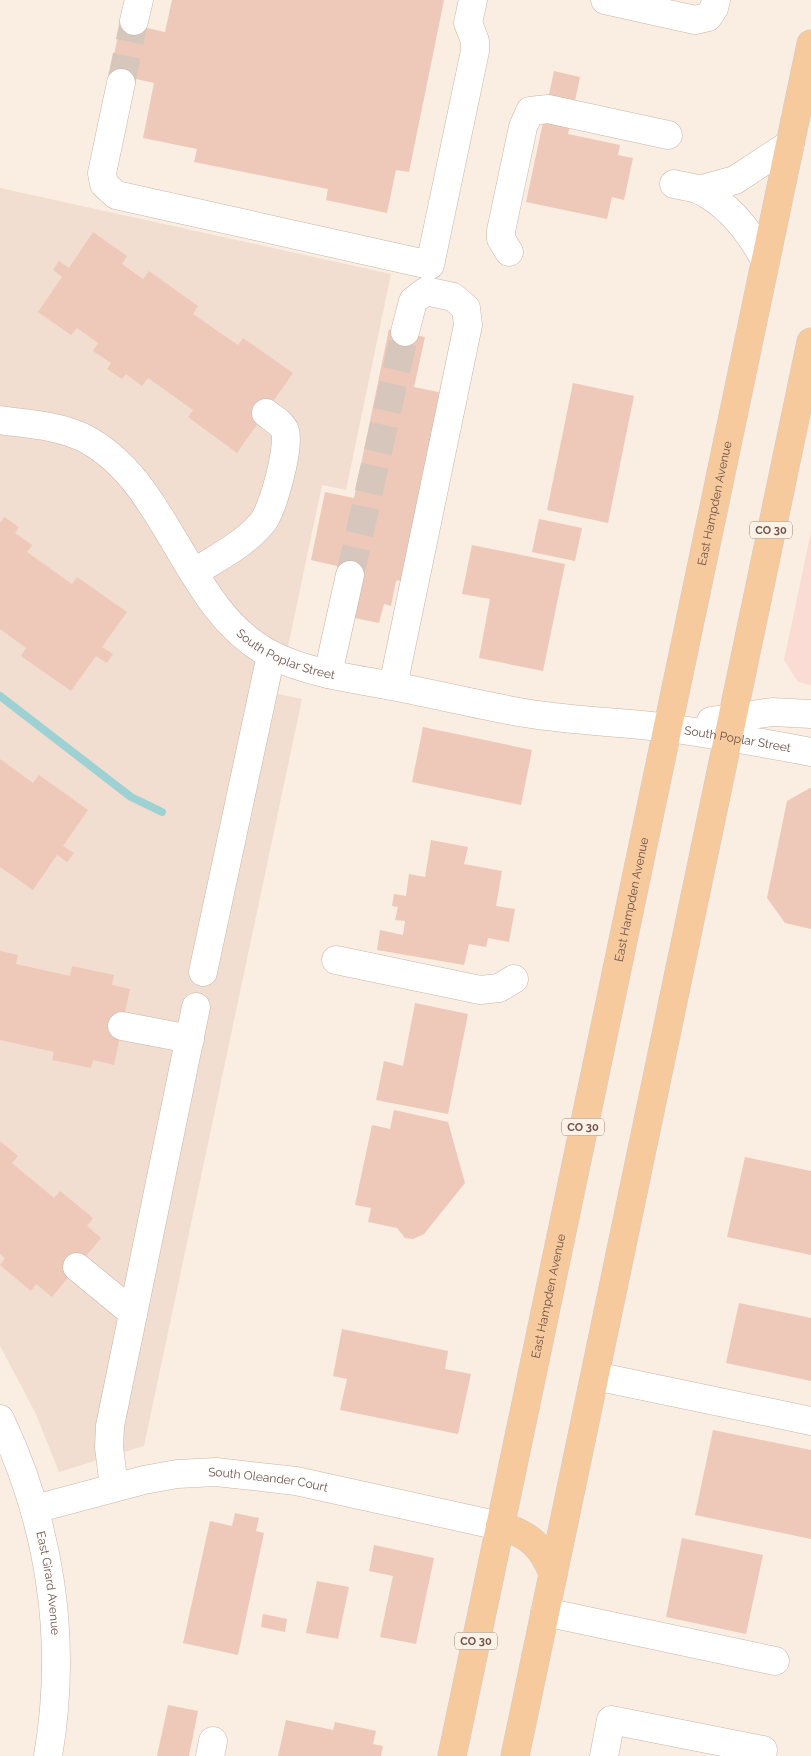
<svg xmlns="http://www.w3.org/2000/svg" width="811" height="1756" viewBox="0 0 811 1756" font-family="Raleway,sans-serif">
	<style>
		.residential { fill: #f1ded0 }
		.commercial { fill: #fadcd5 }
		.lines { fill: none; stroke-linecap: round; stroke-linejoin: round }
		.stream { stroke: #9ed1d3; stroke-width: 8 }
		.building { fill: #eec9ba }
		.minor-tunnel { stroke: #d7c6bb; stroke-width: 28; stroke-dasharray: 28 14; stroke-linecap: butt }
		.minor-casing { stroke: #cab4a9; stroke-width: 29 }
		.major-casing { stroke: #d4cbc9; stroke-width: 29 }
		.minor { stroke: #fff; stroke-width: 28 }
		.major { stroke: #f6ca9c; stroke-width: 28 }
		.labels { text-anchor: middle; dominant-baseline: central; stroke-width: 4; stroke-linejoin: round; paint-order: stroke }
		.shield { fill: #fef2e6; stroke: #9a8379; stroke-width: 1 }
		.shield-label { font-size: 11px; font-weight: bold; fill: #6f534a }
		.street-label { font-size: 12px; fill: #6f534a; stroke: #fef2e6 }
	</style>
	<rect width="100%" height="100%" fill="#faede1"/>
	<path class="residential" d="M0,188L391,274L346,490L322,485L278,694L302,699L144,1446L59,1472L35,1412L0,1346Z"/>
	<path class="commercial" d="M811,532V685L798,682L784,660Z"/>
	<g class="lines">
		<path class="stream" d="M0,696L131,797L162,812"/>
	</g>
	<g class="building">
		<path d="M172,0H444L409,172L396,170L387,213L326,200L328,189L194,162L197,149L143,138L154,83L110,73L121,22L165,32Z"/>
		<path d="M554,71L580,77L568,134L620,145L618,155L633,158L624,200L612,197L607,219L526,202Z"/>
		<path d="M93,232L127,256L122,264L143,279L149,271L198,306L193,314L238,345L243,338L293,373L237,453L188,417L193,410L148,378L142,386L126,374L122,379L107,369L111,363L93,351L98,343L77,328L71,335L38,312L62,277L53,270L59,261L69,268Z"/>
		<path d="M389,329L425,337L414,387L443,393L404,580L396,581L391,606L384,604L379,623L350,617V575L337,566L311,560L325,492L354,498Z"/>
		<path d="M573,383L634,396L608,523L547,510Z"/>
		<path d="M4,517L19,527L15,533L32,545L27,552L72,584L77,577L127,612L102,647L113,654L107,663L96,656L71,691L21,656L26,648L0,629V523Z"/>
		<path d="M539,519L582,528L575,561L532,552Z"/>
		<path d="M472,545L565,564L543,671L479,658L490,599L462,594Z"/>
		<path d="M423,727L532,750L521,805L412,782Z"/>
		<path d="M0,759L33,783L39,775L88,810L63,846L74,853L67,862L57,855L33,890L0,867Z"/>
		<path d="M810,788H811V929L785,923L767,898L787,801Z"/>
		<path d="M431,840L468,847L464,864L502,871L496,906L515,909L509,942L488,938L486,947L469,944L464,965L377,950L380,930L403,935L405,921L395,920L398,907L392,906L394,894L406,896L409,874L425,877Z"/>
		<path d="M0,951L18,955L16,964L70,976L72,966L114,975L112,985L130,989L114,1065L93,1060L91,1068L52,1060L54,1052L0,1040Z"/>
		<path d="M415,1003L468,1014L448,1114L376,1100L384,1061L403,1066Z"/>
		<path d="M394,1110L448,1122L465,1183L424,1234L413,1239L405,1238L397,1228L368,1222L371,1208L355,1205L372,1125L390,1129Z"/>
		<path d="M0,1141L18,1156L12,1163L54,1198L60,1191L93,1218L87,1226L101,1238L52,1297L36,1284L31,1291L0,1265L5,1258L0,1254Z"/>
		<path d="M745,1157L811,1171V1255L727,1237Z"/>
		<path d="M739,1303L811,1318V1381L726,1363Z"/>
		<path d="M342,1329L448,1351L445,1369L471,1374L458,1434L340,1410L347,1379L333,1376Z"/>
		<path d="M713,1430L811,1450V1539L695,1515Z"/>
		<path d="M235,1513L259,1518L256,1531L264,1533L238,1655L183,1643L210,1521L232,1526Z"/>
		<path d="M682,1538L763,1555L746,1634L666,1617Z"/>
		<path d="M374,1545L434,1558L416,1644L380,1637L393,1576L369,1571Z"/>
		<path d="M317,1581L349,1587L338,1639L306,1633Z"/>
		<path d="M263,1614L287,1619L285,1632L261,1627Z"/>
		<path d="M168,1705L198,1711L189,1756H157Z"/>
		<path d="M286,1720L333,1730L335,1722L376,1731L373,1744L383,1746L381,1756H278Z"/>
	</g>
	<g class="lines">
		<g class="minor-tunnel">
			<path d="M121,83L134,21"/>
			<path d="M350,575L405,332"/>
		</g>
		<g class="minor-casing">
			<g id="minor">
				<path d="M605,0L695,20L708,17L714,8L716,0"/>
				<path d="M134,21L139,0"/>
				<path d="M121,83L102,173L104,184L116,195L430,265L475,51V41L468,23L473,0"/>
				<path d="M674,184C682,186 693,187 700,190C729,205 750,232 765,260"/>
				<path d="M699,190L735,180L790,144"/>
				<path d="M509,252L501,239V231L523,127L530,111L548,109L668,135"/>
				<path id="s1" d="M0,420C27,424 56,425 82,437C170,480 184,611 272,655C312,675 359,679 402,688C443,696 484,706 525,713C573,721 621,722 669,728C716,735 764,743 811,752"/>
				<path d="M194,573C216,558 245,544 262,523C273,510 290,447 285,431C282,423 272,418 266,413"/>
				<path d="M328,674L350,575"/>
				<path d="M393,686L468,325L466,308L453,297L426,291L413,301L405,332"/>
				<path d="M711,721L772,712L811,714"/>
				<path d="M336,960L480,990L499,988L514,979"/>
				<path d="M203,972L271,655"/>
				<path d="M122,1026L190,1039"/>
				<path d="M77,1267L133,1313"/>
				<path d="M595,1376L811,1421"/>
				<path id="s2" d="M0,1419C50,1524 68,1640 48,1756"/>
				<path d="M114,1487L109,1447L110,1426L196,1007"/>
				<path id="s3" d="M35,1509L144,1480L177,1474L216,1472L296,1481L500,1526"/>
				<path d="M545,1612L775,1661"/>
				<path d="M210,1756L213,1741"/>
				<path d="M604,1756L611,1720L763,1750L762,1756"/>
			</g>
		</g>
		<g class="major-casing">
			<g id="major">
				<path d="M500,1526C528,1533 543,1547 553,1574"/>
				<path id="s4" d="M452,1756L811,44"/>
				<path d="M515,1756L811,342"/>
			</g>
		</g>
		<use href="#minor" class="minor"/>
		<use href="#major" class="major"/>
	</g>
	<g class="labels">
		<g class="shield">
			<rect x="750" y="521.5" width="42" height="17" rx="4"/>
			<rect x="562" y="1118.5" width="42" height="17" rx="4"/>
			<rect x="455" y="1632.5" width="42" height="17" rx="4"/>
		</g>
		<g class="shield-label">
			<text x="771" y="530">CO 30</text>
			<text x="583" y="1127">CO 30</text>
			<text x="476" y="1641">CO 30</text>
		</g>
		<g class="street-label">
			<text stroke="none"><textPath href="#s4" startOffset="1280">East Hampden Avenue</textPath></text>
			<text stroke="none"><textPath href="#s1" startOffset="390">South Poplar Street</textPath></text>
			<text stroke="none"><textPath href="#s1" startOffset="852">South Poplar Street</textPath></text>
			<text stroke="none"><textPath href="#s4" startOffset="875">East Hampden Avenue</textPath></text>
			<text stroke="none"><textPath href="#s4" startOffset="470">East Hampden Avenue</textPath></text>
			<text stroke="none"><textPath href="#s3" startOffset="238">South Oleander Court</textPath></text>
			<text stroke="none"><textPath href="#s2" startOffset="172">East Girard Avenue</textPath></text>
		</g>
	</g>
</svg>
